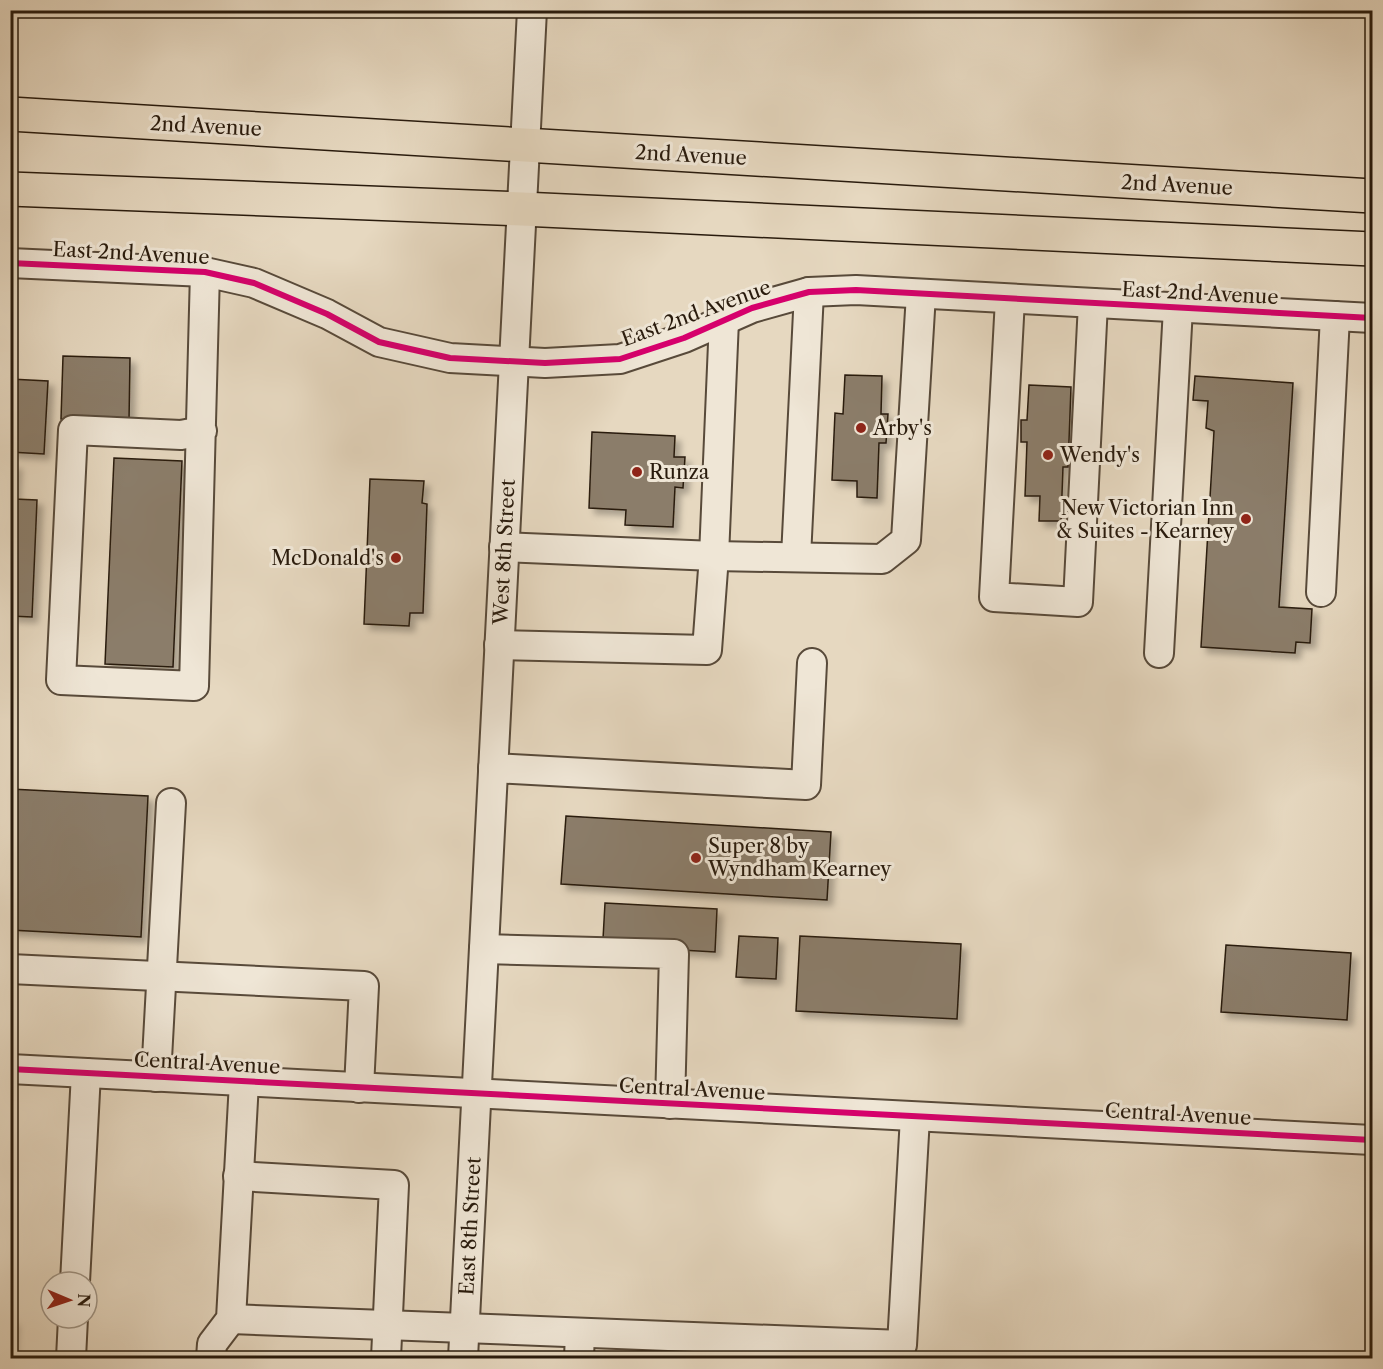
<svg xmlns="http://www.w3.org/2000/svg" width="1383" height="1369" viewBox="0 0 1383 1369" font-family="'Libre Caslon Text',serif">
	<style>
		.building { fill: #8b7d6a; stroke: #291b0d; stroke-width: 1.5; filter: url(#shadow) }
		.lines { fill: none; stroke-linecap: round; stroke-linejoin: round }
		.minor-casing { stroke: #584a3a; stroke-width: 32 }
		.major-casing { stroke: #291b0d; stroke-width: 36 }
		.minor { stroke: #efe6d6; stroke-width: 28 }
		.major { stroke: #e6d8c0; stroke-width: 33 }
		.cycleway-casing { stroke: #efe6d6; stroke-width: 10 }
		.cycleway { stroke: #d6006c; stroke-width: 6 }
		.poi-dot { fill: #8f2418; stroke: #efe6d6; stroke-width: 2 }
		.labels { text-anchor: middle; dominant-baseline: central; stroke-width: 6; stroke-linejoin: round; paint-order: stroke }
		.street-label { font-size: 20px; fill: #291b0d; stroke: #efe6d6 }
		.poi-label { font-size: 20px; fill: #291b0d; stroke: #efe6d6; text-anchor: start }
	</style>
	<defs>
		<filter id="shadow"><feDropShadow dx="5.5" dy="5.5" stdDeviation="3" flood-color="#0004"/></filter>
	</defs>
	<rect width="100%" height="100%" fill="#e6d8c0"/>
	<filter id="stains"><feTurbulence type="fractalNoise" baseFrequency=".00333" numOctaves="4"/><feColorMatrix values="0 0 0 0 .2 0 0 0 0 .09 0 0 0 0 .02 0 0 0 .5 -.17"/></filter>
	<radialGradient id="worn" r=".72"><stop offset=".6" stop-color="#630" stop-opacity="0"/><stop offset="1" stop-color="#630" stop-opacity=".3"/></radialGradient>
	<g class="building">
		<path d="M63,356L130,358L129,421L61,419Z"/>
		<path d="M845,375L882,376L881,414H888L886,443H879L877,498L857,497V481L832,480L835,413L843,414Z"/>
		<path d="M1195,376L1293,383L1279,607L1312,609L1310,643L1296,642L1295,653L1201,647L1214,431L1206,428L1208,401L1193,400Z"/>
		<path d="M10,379L48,381L44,454L10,452Z"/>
		<path d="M1029,385L1071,387L1068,467H1063L1061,521H1039L1040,496H1025L1027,442H1021V420H1027Z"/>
		<path d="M592,432L675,436L674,457H685L683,488L675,487L673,527L625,525L626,510L589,508Z"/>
		<path d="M114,458L182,461L173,667L105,664Z"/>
		<path d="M10,464H16L14,499L37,500L32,617L10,616Z"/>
		<path d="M370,479L424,481L422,503L427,504L423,613H410L409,626L364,624Z"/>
		<path d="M10,789L148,796L141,937L10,930Z"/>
		<path d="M566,816L831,832L827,900L561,884Z"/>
		<path d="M605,903L717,909L715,952L664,949L603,939Z"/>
		<path d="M739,936L778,938L776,979L736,977Z"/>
		<path d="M800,936L961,944L957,1019L796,1011Z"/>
		<path d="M1226,945L1351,953L1347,1020L1221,1012Z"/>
		<path d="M10,1320H13L11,1358H10Z"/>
	</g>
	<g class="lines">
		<g class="minor-casing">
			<g id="minor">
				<path d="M10,263L205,272L254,283L327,314L379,342L450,358L545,363L620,359L684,338L752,308L809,292L856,290L1372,318"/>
				<path d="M1010,299L994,597L1078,602L1093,303"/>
				<path d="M202,431L181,435L73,430L61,680L194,686L205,272"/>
				<path d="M504,547L714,556L882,559L906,540L921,294"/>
				<path d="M796,557L809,292"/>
				<path d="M1321,592L1335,316"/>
				<path d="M499,645L707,650L714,556L724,320"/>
				<path d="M1159,653L1178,308"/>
				<path d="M493,768L806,785L812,663"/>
				<path d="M484,949L674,954L670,1104"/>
				<path d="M10,969L364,986L359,1088"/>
				<path d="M10,1069L1372,1140"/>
				<path d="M156,1077L171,803"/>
				<path d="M238,1176L394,1185L386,1358"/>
				<path d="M75,1282L86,1073"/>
				<path d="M231,1319L902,1345L915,1117"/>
				<path d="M71,1358L73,1318"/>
				<path d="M211,1358L212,1344L231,1319L244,1082"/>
				<path d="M463,1358L532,10"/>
				<path d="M579,1358L580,1333"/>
			</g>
		</g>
		<g class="major-casing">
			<g id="major">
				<path d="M10,114L1372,196"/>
				<path d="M10,189L522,209L1372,249"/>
			</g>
		</g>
		<use href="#minor" class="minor"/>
		<use href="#major" class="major"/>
		<g class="cycleway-casing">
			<g id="cycleway">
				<path d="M10,263L205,272L254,283L327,314L379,342L450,358L545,363L620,359L684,338L752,308L809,292L856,290L1372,318"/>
				<path d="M10,1069L1372,1140"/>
			</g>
		</g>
		<use href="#cycleway" class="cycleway"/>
	</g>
	<g class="poi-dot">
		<circle cx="861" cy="428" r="6"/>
		<circle cx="1048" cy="455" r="6"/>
		<circle cx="637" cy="472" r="6"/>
		<circle cx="1246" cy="519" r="6"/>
		<circle cx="396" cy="558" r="6"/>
		<circle cx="696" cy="858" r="6"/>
	</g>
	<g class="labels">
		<g class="street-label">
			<text transform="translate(206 126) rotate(3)">2nd Avenue</text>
			<text transform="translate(691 155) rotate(3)">2nd Avenue</text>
			<text transform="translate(1177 185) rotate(3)">2nd Avenue</text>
			<text transform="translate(131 253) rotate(3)">East 2nd Avenue</text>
			<text transform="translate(1200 293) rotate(3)">East 2nd Avenue</text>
			<text transform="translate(696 313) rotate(-20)">East 2nd Avenue</text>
			<text transform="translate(504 552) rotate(-87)">West 8th Street</text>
			<text transform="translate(207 1063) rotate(3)">Central Avenue</text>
			<text transform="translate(692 1089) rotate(3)">Central Avenue</text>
			<text transform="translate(1178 1114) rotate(3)">Central Avenue</text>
			<text transform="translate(470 1226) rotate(-87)">East 8th Street</text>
		</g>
		<g class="poi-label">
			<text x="873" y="428">Arby's</text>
			<text x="1060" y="455">Wendy's</text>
			<text x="649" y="472">Runza</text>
			<text x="1234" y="508" text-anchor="end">New Victorian Inn<tspan x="1234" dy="23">&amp; Suites - Kearney</tspan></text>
			<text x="384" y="558" text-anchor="end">McDonald's</text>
			<text x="708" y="846">Super 8 by<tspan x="708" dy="23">Wyndham Kearney</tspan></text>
		</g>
	</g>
	<rect width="1383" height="1369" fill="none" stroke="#e6d8c0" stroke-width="36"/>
	<rect x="12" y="12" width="1359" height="1345" fill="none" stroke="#291b0d" stroke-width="3"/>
	<rect x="18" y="18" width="1347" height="1333" fill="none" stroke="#291b0d" stroke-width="1.5"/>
	<g transform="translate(69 1300) rotate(92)"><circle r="28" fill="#efe6d6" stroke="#a09586" stroke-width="1.5"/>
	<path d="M0-4.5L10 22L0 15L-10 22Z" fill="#8f2418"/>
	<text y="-9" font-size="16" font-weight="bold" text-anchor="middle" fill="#291b0d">N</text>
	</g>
	<rect width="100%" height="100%" filter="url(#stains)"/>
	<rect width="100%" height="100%" fill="url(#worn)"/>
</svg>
